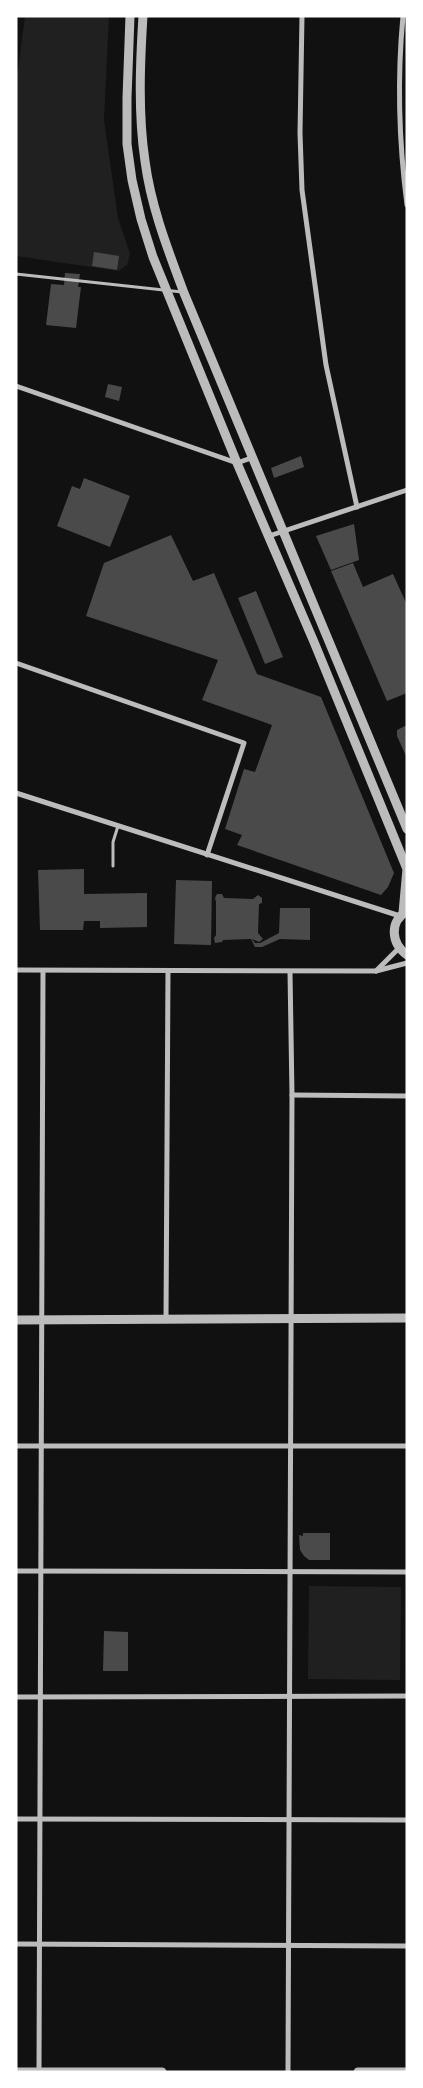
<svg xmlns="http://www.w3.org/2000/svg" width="423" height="2088" viewBox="0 0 423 2088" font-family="Signika,sans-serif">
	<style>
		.green { fill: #202020 }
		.building { fill: #4a4a4a }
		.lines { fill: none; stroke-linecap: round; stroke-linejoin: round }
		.service { stroke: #bcbcbc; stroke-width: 3 }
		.minor { stroke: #bcbcbc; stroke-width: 5 }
		.tertiary { stroke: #bcbcbc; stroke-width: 9 }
	</style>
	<rect width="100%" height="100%" fill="#111"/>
	<g class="green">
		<path d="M25,16H109L104,120L118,218L130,254L127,265L119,271L16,256V86Z"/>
		<path d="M309,1586L401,1587L400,1680L308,1679Z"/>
	</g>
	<g class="building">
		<path d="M94,252L119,256L117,270L92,266Z"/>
		<path d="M65,273L80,274L78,287H81L76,328L46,325L51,284L64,285Z"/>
		<path d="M108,384L122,387L119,401L105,397Z"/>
		<path d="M301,456L304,467L274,478L271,468Z"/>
		<path d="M84,478L130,496L110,547L57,526L72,486L80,489Z"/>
		<path d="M354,524L359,560L331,570L316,536Z"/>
		<path d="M171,535L193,581L214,573L257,674L321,697L394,873L388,887L381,895L237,845L242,835L225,829L244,769L255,772L272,725L202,700L218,660L86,616L104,563Z"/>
		<path d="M353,563L363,587L393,574L407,605V693L387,701L331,571Z"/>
		<path d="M256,591L283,657L265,664L238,598Z"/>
		<path d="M407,725V758L397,736V730Z"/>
		<path d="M84,869V894L147,893V927L100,928V921H84L83,930H40L38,870Z"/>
		<path d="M176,880L212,881L211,945L174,944Z"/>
		<path d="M217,894H222L224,898L253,899L258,895L262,898V903L259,904L258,933L263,939L259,942L252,939L255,943H260L279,933L280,908H310V940L280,939L262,947H255L251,939L223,940L221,935L223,940L222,942L215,943L214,938L216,935V902H223H216L215,898Z"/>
		<path d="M303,1533H330V1560H309L304,1556L300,1550L299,1535L303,1536Z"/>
		<path d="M104,1631L128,1632V1671H103Z"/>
	</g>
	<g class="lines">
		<g class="service">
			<path d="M16,274L182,292"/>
			<path d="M113,866V842L118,826"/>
		</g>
		<g class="minor">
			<path d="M302,16L300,133L302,190L326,365L357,507"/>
			<path d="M403,16C397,79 399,143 407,205"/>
			<path d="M16,386L237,463L254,457"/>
			<path d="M269,536L407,490"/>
			<path d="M16,663L244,743L207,855"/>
			<path d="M16,793L400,916"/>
			<path d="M16,970L376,971L407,963"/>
			<path d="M376,971L399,948"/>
			<path d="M292,1095L407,1096"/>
			<path d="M166,1319L168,971"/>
			<path d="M16,1446H407"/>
			<path d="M16,1571L407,1572"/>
			<path d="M16,1697L407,1696"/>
			<path d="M16,1819L407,1820"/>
			<path d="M16,1944L407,1946"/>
			<path d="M39,2072L43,971"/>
			<path d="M288,2072L292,1095L290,972"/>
		</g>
		<g class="tertiary">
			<path d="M130,16L127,98V144L132,180L141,219L153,257L237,463L314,642L407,869L403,913"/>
			<path d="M143,16C140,64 138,114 145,161C151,207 168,250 184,293L407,829"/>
			<path d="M407,911C389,922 391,943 407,955"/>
			<path d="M16,1320L407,1318"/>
			<path d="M16,2072H162"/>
			<path d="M358,2072H407"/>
		</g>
	</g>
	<rect width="423" height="2088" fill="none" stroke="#ffffff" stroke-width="35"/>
</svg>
